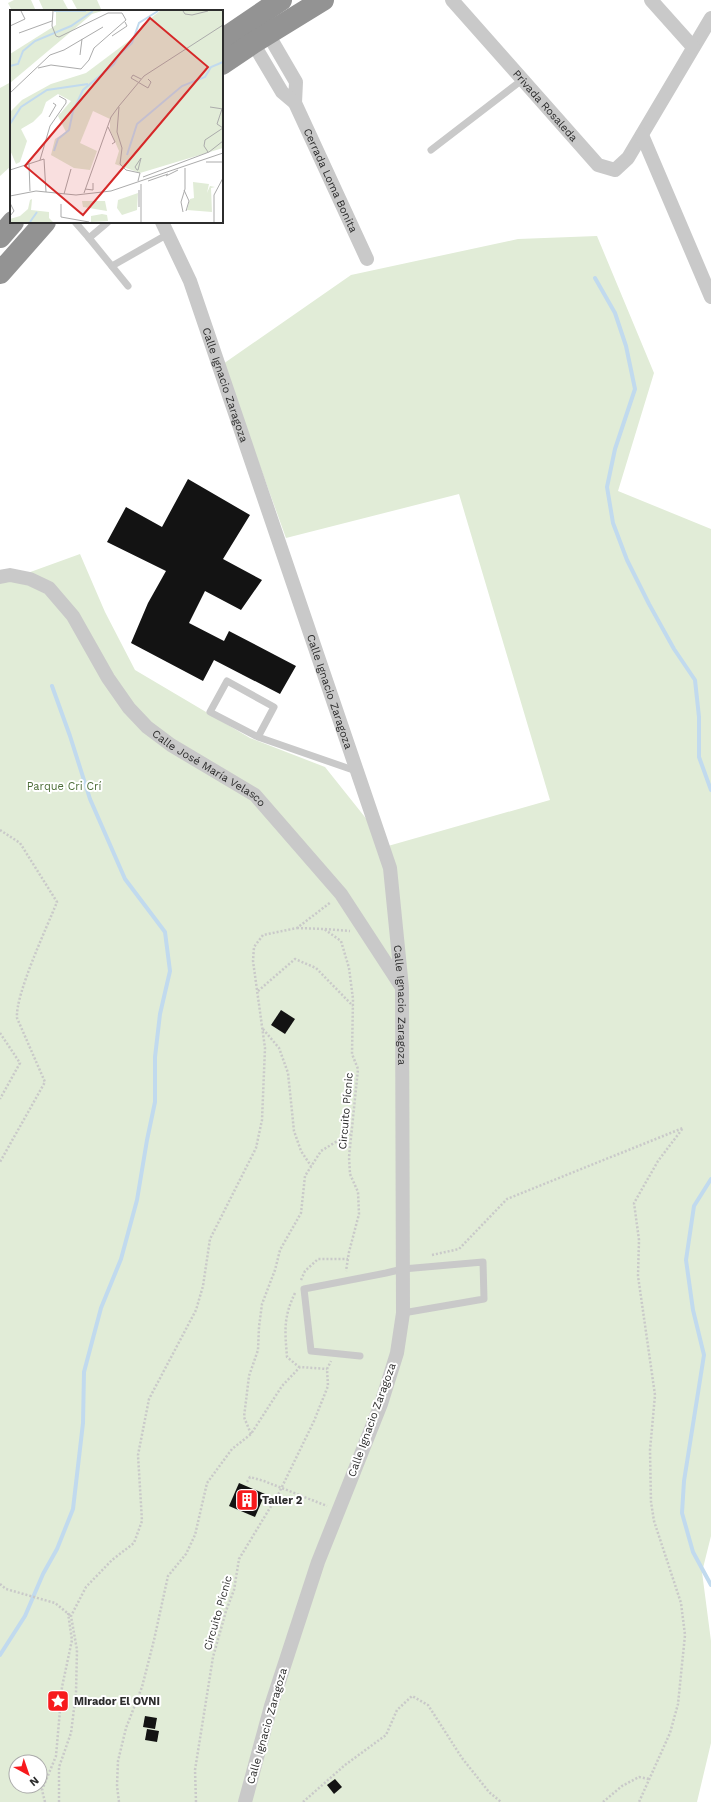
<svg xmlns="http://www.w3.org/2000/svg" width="711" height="1802" viewBox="0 0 711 1802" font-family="'Work Sans',sans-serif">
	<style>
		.green { fill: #e1ecd7; fill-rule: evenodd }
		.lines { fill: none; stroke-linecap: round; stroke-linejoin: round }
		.stream { stroke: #c1daee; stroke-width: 4 }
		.building { fill: #131313 }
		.path { stroke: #c9c9c9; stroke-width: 2.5; stroke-dasharray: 2 2; stroke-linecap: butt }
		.lane { stroke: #c9c9c9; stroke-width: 7 }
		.street { stroke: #c9c9c9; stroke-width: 14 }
		.highway { stroke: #939393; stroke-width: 22 }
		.labels { text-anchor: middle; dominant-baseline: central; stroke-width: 4; stroke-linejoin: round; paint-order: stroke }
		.street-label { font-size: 11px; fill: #2c2c2c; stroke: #fff }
		.park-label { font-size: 11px; fill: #4b6c36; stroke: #fff }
		.poi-label { font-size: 11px; font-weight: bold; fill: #2c2c2c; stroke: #fff; text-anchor: start }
		.inset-river { fill: none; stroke: #c1daee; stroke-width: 2 }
		.inset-road { fill: none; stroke: #ababab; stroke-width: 1 }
		.view { fill: #d62828; fill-opacity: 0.15; stroke: #d62828; stroke-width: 2 }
		.inset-edge { fill: none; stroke: #2c2c2c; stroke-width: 2 }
	</style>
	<rect width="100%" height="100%" fill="#fff"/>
	<g class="green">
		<path d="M14,0H31L36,11H12L8,3Z"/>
		<path d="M39,0H63L69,11H44Z"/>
		<path d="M72,0H97L101,9L97,11H78Z"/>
		<path d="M11,82V166L0,176V88Z"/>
		<path d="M597,236L654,373L618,491L711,529V1536L702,1572L711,1641V1743L697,1802H0V583L80,554L105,612L135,670L250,738L325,767L388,846L550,800L459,494L286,538L223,364L351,275L518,239ZM16,1762H40V1786H16Z"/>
	</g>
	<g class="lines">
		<g class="stream">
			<path d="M595,278L615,313L626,346L635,389L615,449L607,487L613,523L627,560L649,604L674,649L695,680L699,717V757L711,790"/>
			<path d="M711,1179L694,1206L686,1260L693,1310L704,1355L684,1481L682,1513L693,1552L711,1585"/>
			<path d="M0,1655L25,1616L43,1574L57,1549L73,1509L83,1423L84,1372L101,1308L121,1259L137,1200L147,1140L155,1102V1057L160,1014L170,971L165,932L125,879L90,799L70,736L52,686"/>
		</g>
	</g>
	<g class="building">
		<path d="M188,479L250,515L223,559L262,580L241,610L205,591L189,623L224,641L229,631L296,666L280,694L214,660L203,681L131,643L148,603L166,571L107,542L126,507L162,527Z"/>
		<path d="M281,1010L295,1019L285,1034L271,1025Z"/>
		<path d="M239,1483L265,1494L255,1517L229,1506Z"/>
		<circle cx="58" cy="1702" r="10"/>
		<path d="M145,1716L157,1718L155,1729L143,1727Z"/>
		<path d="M147,1729L159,1731L157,1742L145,1740Z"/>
		<path d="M335,1779L342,1787L334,1794L327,1785Z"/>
	</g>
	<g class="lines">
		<g class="path">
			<path d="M0,830L20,843L57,902C47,927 15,995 17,1018L45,1082L0,1162"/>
			<path d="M297,928L324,929L341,941L349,968L353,999L352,1054L358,1069L349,1157L350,1174L358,1192L359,1214L349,1252L346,1271"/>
			<path d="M325,929L350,931"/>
			<path d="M258,991L295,959L316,968L353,1006"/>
			<path d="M263,1029L279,1048L288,1073L294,1131L301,1151L311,1166"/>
			<path d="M0,1033L20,1063L0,1099"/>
			<path d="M432,1255L459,1249L507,1199L683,1128L658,1161L634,1203L639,1240L638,1276L655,1395L650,1450L651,1502L654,1521L681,1603L685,1635L678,1704L670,1733L639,1802"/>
			<path d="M301,1280L305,1271L318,1259H348"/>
			<path d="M295,1293C283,1318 285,1331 287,1357L299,1367"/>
			<path d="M251,1434L244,1417L249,1376L258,1350L259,1327L262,1304L275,1270L280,1250L301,1213L305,1176L321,1151L352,1132"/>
			<path d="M247,1482L250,1477L264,1481L327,1506"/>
			<path d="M0,1584L6,1589L55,1603L71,1616"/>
			<path d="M45,1802L42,1790L56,1756L62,1687L72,1640L68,1613"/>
			<path d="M59,1802V1767L71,1733L76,1693L77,1650L71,1616L86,1587L112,1560L134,1543L142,1521L138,1455L149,1399L196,1310L203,1286L210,1239L256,1148L262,1120L265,1048L253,961L254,947L263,935L297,928L331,902"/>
			<path d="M119,1802L117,1786L118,1761L126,1728L142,1687L154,1640L168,1576L186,1554L195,1535L207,1483L232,1449L251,1434L282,1386L300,1367L327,1369"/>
			<path d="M196,1802L195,1770L213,1657L226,1611L234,1590L239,1559L279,1493L314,1421L328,1386L327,1369L331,1361"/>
			<path d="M303,1802L345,1765L386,1735L397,1710L412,1696L428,1705L462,1758L489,1792L501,1802"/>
			<path d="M603,1802L622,1786L639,1777L649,1779"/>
		</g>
		<g class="lane">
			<path d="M431,150L522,80"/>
			<path d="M75,222L89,238"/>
			<path d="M108,222L89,238L128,286"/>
			<path d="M112,266L168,234"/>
			<path d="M258,737L274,707L227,681L210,712L258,737L356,771"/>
			<path d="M360,1356L311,1351L304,1289L386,1273L403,1269L483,1262L484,1299L403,1313"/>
		</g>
		<g class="street">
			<path id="s1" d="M452,0L598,165L615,170L628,158L711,18"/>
			<path d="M651,0L693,47"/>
			<path d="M268,34L296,82L295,103"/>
			<path id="s2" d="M253,43L282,92L295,103L367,259"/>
			<path d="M642,135L711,297"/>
			<path id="s3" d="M162,222L190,281L390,868L402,988L403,1313L397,1353L381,1404L318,1562L271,1706L245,1802"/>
			<path id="s4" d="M0,577L10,575L30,579L49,588L73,616L108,678L129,708L147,727L171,745L255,795L341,894L401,986"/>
		</g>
		<g class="highway">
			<path d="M222,40L281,0"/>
			<path d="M222,64L253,43L323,0"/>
			<path d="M0,237L13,222"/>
			<path d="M0,273L45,222"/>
		</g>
	</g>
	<defs>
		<g id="building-square" transform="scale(1.15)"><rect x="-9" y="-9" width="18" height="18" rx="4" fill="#f71a1d" stroke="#fff"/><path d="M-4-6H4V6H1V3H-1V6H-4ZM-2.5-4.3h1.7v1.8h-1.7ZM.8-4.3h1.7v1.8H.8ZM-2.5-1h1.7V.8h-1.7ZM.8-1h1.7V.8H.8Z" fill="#fff"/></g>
		<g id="sight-square" transform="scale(1.15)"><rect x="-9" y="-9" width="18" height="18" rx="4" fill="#f71a1d" stroke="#fff"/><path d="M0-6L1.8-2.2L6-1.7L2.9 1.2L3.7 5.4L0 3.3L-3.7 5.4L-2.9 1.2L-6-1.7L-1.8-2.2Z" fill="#fff"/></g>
	</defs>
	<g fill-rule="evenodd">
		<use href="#building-square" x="247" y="1500"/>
		<use href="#sight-square" x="58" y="1701"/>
	</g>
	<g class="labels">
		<g class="street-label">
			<text stroke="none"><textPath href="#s1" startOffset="141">Privada Rosaleda</textPath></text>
			<text stroke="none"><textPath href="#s2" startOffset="159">Cerrada Loma Bonita</textPath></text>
			<text stroke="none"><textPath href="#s3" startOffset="175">Calle Ignacio Zaragoza</textPath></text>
			<text stroke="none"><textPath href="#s3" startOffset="499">Calle Ignacio Zaragoza</textPath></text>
			<text stroke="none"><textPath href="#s4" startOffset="297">Calle José María Velasco</textPath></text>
			<text stroke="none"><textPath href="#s3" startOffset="823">Calle Ignacio Zaragoza</textPath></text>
			<text transform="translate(346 1111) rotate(-85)">Circuito Pícnic</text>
			<text transform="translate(372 1420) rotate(-70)">Calle Ignacio Zaragoza</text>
			<text transform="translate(218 1613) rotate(-74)">Circuito Pícnic</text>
			<text transform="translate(267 1726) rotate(-74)">Calle Ignacio Zaragoza</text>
		</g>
		<g class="park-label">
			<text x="64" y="786">Parque Cri Crí</text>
		</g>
		<g class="poi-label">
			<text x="262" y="1500">Taller 2</text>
			<text x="74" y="1701">Mirador El OVNI</text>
		</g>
	</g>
	<g transform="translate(10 10)">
		<rect width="213" height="213" fill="#fff"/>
		<path d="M46,1H92L82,4L0,73V44L46,15ZM150,1H213V138L130,163L105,154L109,141L100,120V109L83,101L70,133L87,141L80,160L64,158L41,145L45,129L56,122L48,106L61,91L48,84L36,92L32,103L23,112L11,119L17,131L10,152L6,154L0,140V102L12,90L41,74L76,63L124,27L132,15ZM183,172L199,174L197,183L200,176L205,177L201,178L202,202L177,200L180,189L184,188ZM128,183L127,200L112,205L107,198L108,190ZM22,189L21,200L39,202V208L43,212H0V209L10,206L18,199L20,190ZM72,191H95L97,201L73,197ZM92,204L97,205L98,211L81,212V206Z" fill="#e1ecd7"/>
		<path class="inset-river" d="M44,1H76M0,56L8,54L13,41L25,31L61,16L83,1M0,114L11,97L37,80L78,74M44,141L48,129L59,120L63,101L73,80L104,54L109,45L122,33L129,13L148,1M117,145L127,114L172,76L195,67L201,57L213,52M20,212L27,202"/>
		<path class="inset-road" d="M173,1L175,4L182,5L198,1M0,16L15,9L11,1M9,23L42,11M102,26L117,16L115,12M70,45L72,29M28,58L41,55L71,59L79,50L84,38L116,10L112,3H98L49,27L46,26L42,16L43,1M131,69L123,65L121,68L138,78L141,72L138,69M0,83L40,45L54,40L93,17M109,97L107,122L112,138L110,154L116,160L130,163L128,171M200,97L213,99M212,99L207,114L213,118M39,107L46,95L43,93M98,117L105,132L102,134M198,142L194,136L195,130L213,118M131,148L128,160H127L125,157ZM30,150L40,116L56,93V90L49,86M196,152H213M19,154L20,181M0,160L34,149L36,182M156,166L168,160M133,167L199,142L213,131M138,171L158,164M131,174V212M75,179L83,180V173M129,180V197M174,180L179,191L176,201M74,183L101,107L109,96L134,66L213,15M54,184L61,159M0,186L26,181L66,185L101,181L213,143M0,193L4,201L0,206M51,194V207L79,212M173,202L171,192L175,179V158M204,212V185L213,168"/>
		<path class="view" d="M140,8L198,57L73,205L15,156Z"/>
		<rect width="213" height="213" class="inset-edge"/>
	</g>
	<g transform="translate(28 1774) rotate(140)"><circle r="19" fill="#ffffff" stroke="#ababab"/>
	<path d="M0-3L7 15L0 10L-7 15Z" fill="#f71a1d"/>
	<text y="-6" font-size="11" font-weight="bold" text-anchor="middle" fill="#2c2c2c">N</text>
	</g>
</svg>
